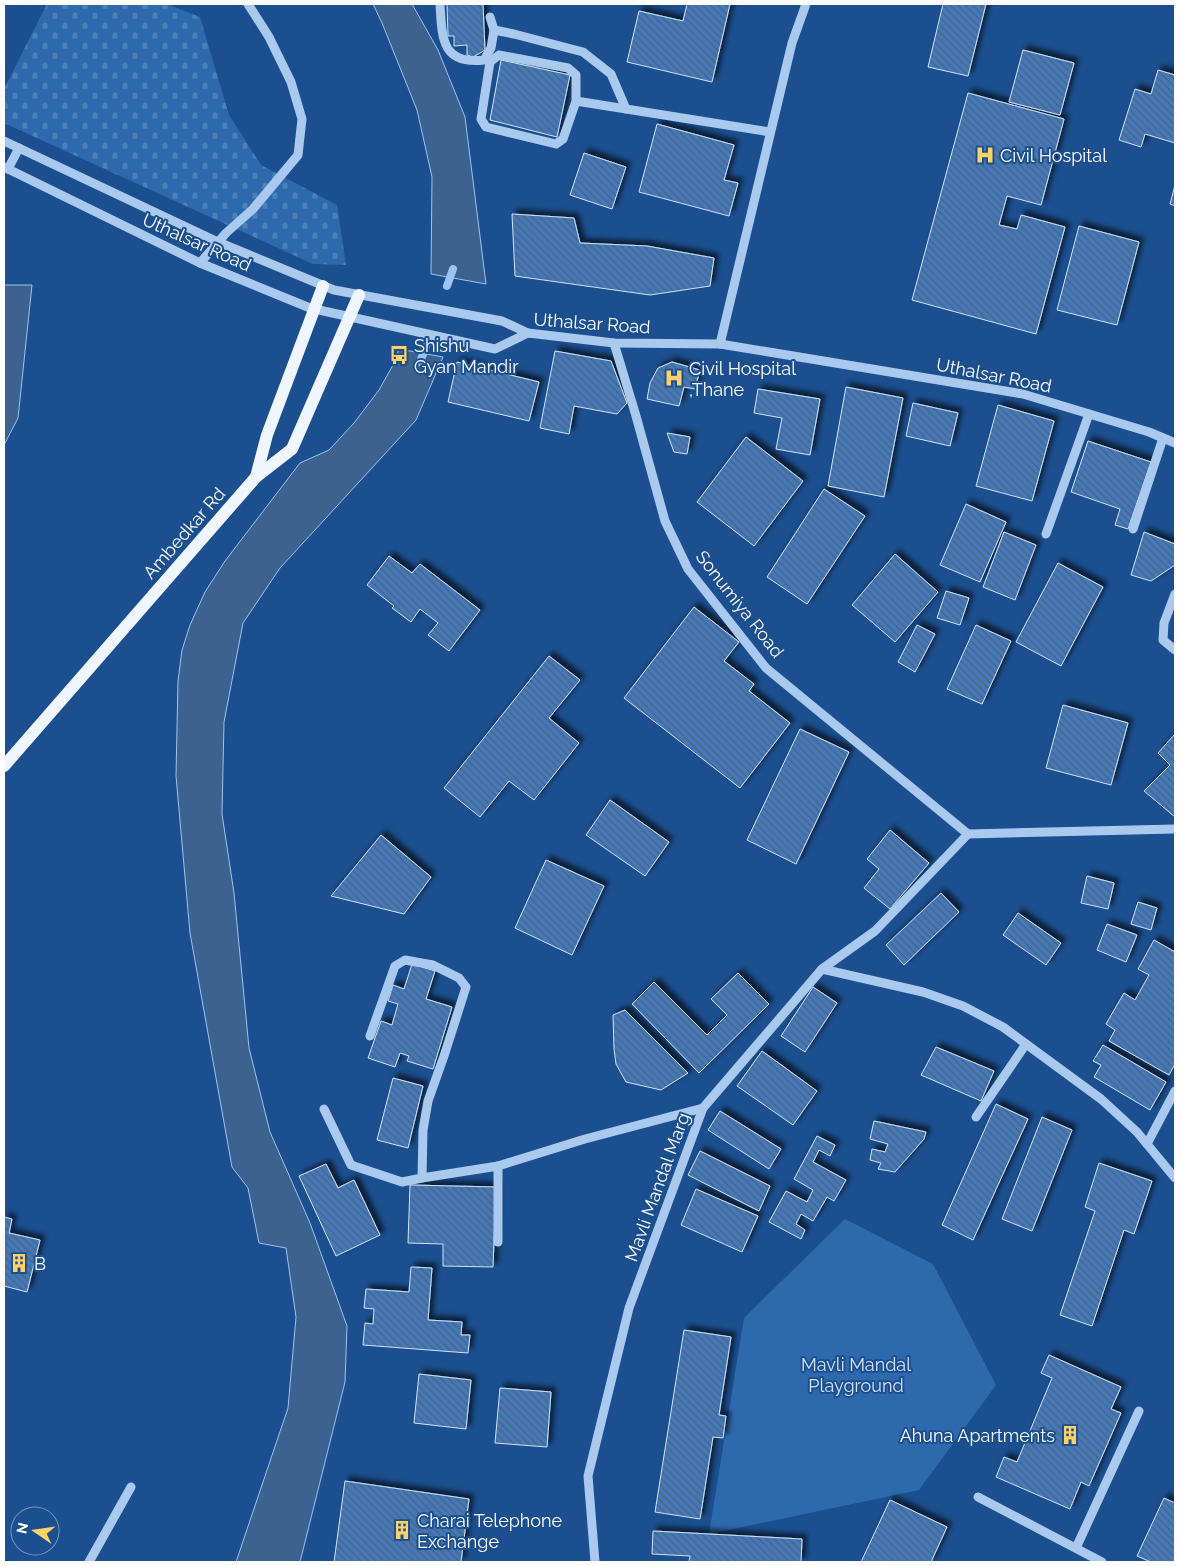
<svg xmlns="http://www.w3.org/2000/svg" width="1179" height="1566" viewBox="0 0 1179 1566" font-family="Raleway,sans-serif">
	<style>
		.cemetery { fill: url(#cemetery-stones) }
		.park { fill: #2e69ad }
		.water { fill: #3c6290; stroke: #9cc4f0 }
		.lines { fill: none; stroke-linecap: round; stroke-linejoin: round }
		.stream { stroke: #9cc4f0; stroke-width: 8 }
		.building { fill: url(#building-back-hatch); stroke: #cfe3fa; filter: url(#shadow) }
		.minor { stroke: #a9c9ee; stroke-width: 9 }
		.major { stroke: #f0f6ff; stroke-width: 12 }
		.labels { text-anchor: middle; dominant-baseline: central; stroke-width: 4; stroke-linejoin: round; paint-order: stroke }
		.poi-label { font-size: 18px; fill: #fff; stroke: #1b4f8f; text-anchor: start }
		.street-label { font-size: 18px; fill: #fff; stroke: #1b4f8f }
		.park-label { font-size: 18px; fill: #cfe3fa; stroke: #1b4f8f }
	</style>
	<defs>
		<pattern id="cemetery-stones" width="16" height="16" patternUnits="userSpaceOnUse" patternTransform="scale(1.25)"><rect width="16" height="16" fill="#2e69ad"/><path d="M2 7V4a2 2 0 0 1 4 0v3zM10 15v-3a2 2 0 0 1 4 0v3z" fill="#4d80b9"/></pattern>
		<pattern id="building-back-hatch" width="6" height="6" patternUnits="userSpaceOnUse" patternTransform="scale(1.25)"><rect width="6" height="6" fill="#4478b7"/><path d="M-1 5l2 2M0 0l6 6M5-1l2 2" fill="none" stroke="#486282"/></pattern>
		<filter id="shadow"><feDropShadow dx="4.5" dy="-4.5" stdDeviation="2.5" flood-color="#0009"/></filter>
	</defs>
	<rect width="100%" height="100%" fill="#1b4f8f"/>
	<path class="cemetery" d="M47,4H167L200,17L229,115L261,165L337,205L346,265L313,264L4,123V89Z"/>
	<path class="park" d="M845,1219L933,1264L996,1385L919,1490L709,1534L744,1318Z"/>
	<g class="water">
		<path d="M373,4H412L438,50L465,117L486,284L431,274L432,177L417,110L382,23Z"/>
		<path d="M4,285H32L18,418L4,445Z"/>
		<path d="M399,349L443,357L416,420L280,568L243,623L224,722L222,814L234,893L249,1048L270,1132L310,1223L347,1326L345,1382L300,1562H236L288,1408L296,1317L286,1248L259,1243L248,1188L232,1167L190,933L176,776L178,681L182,650L190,625L205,592L225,561L300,463L329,450L354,423L379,390L393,365Z"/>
	</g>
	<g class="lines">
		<g class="stream">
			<path d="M447,286L453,269"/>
			<path d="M420,362L428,341"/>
		</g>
	</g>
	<g class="building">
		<path d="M447,4H483L485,50L473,57L467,55V45L454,46V36H448Z"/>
		<path d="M687,4H730L712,82L627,62L639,11L683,21Z"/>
		<path d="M943,4H986L968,76L928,67Z"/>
		<path d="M1023,50L1074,63L1060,115L1009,102Z"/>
		<path d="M501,60L570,75L557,137L490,120Z"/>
		<path d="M1158,70L1175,75V143L1145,134L1141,147L1119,140L1135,89L1151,94Z"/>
		<path d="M968,93L1064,119L1041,205L1007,196L999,225L1017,229L1021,215L1065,227L1036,334L912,300Z"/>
		<path d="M657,124L734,145L724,180L738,183L729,216L639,192Z"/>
		<path d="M584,153L626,167L612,209L570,195Z"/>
		<path d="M1175,185V206L1170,204Z"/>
		<path d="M512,214L574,218L580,243L647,246L714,258L710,286L650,295L515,276Z"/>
		<path d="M1079,226L1139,242L1117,325L1057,310Z"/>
		<path d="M555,351L611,361L627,403L617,414L574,406L569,434L540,428Z"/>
		<path d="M457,362L539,382L529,421L448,402Z"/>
		<path d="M672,362L700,370L695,389L684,387L679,406L647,399L650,383L658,368Z"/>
		<path d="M846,387L903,398L884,497L828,486Z"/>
		<path d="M758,389L820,399L810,455L776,449L782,418L754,413Z"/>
		<path d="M913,403L958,413L950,446L906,436Z"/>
		<path d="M998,405L1054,421L1032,501L976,486Z"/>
		<path d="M667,433L690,437L687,454L674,452Z"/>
		<path d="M746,437L803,481L754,546L697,502Z"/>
		<path d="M1088,441L1151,462L1128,529L1115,525L1120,509L1071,492Z"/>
		<path d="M824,489L865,516L807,604L767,577Z"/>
		<path d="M966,504L1006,522L980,582L940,565Z"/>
		<path d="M1004,532L1036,545L1015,600L983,587Z"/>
		<path d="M1144,532L1175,544V565L1151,581L1131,575Z"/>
		<path d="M895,554L938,592L895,642L852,605Z"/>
		<path d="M389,556L412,573L420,564L480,610L449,651L428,635L438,623L420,609L411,622L392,608L394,606L367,585Z"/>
		<path d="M1058,563L1103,587L1061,666L1016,642Z"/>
		<path d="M946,591L969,598L960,625L937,618Z"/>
		<path d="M694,607L739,642L724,661L754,684L749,691L790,723L740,788L624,698Z"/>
		<path d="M917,625L935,634L915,672L898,662Z"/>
		<path d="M976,625L1011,641L982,704L947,689Z"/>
		<path d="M549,656L580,680L549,718L579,743L534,800L509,781L480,817L444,788Z"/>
		<path d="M1063,705L1128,723L1111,785L1046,768Z"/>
		<path d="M800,729L849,752L796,864L747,840Z"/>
		<path d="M1175,734V817L1144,791L1170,765L1158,753Z"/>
		<path d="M610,800L669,842L645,876L586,835Z"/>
		<path d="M890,830L929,863L890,909L864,888L879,869L867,859Z"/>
		<path d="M381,835L431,877L404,914L331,896Z"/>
		<path d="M546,860L604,886L572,955L515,928Z"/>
		<path d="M1087,876L1114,883L1108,909L1081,903Z"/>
		<path d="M941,893L959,912L904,965L886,945Z"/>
		<path d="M1138,902L1157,908L1151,930L1131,924Z"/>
		<path d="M1018,913L1061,943L1046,965L1003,935Z"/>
		<path d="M1107,924L1137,935L1126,962L1097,950Z"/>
		<path d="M1154,940L1175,952V1064L1169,1075L1109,1041L1115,1030L1106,1024L1124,993L1135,1000L1149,975L1138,969Z"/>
		<path d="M412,964L435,971L426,999L452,1007L433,1069L407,1061L409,1056L400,1053L395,1067L368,1058L381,1021L392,1025L398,1004L388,1001L393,985L404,989Z"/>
		<path d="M738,973L769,1004L699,1073L632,1004L654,982L707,1035L727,1015L711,999Z"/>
		<path d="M813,987L837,1003L805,1052L781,1036Z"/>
		<path d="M625,1010L688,1073L661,1090L626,1082L616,1064L614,1049L613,1015Z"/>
		<path d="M1103,1045L1166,1082L1150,1110L1094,1077L1101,1065L1093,1061Z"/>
		<path d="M936,1047L994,1071L981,1101L921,1075Z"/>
		<path d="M762,1051L817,1091L793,1125L737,1086Z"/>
		<path d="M393,1078L423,1086L408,1148L377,1140Z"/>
		<path d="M996,1104L1028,1119L973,1240L942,1225Z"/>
		<path d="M720,1111L781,1149L769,1169L708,1130Z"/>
		<path d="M1042,1117L1072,1130L1032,1231L1002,1219Z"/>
		<path d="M874,1121L926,1132L924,1139L895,1172L878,1169L881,1163L870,1160L872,1149L885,1152L888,1144L870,1139Z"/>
		<path d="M817,1136L835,1145L830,1156L819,1150L813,1162L846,1180L834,1201L827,1197L813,1221L801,1214L796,1224L805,1230L801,1239L769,1222L786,1191L807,1202L813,1190L794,1179Z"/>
		<path d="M700,1151L770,1186L759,1211L688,1175Z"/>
		<path d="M1099,1163L1152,1181L1134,1234L1124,1230L1092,1326L1060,1315L1095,1211L1085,1207Z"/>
		<path d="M326,1164L338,1188L354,1180L380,1235L336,1256L299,1176Z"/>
		<path d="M410,1185L496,1187L493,1267L443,1266V1244L408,1243Z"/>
		<path d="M696,1189L758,1216L742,1252L681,1225Z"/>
		<path d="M4,1217L12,1219L9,1233L40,1240L27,1292L4,1286Z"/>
		<path d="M411,1267L432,1268L428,1320L462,1322L461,1335H470L468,1353L363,1345L365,1323L373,1324L374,1309L364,1308L366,1289L409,1292Z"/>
		<path d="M684,1330L731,1337L719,1415L726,1416L723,1438L713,1437L700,1519L655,1512Z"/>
		<path d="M1049,1355L1121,1387L1111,1409L1121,1413L1089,1486L1081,1482L1070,1509L996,1477L1004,1457L1017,1462L1052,1378L1041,1373Z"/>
		<path d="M419,1374L471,1380L466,1429L414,1423Z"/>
		<path d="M500,1388L551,1392L547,1447L495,1443Z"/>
		<path d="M345,1481L469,1499L461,1562H334Z"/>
		<path d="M1164,1498L1175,1503V1562H1151L1137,1556Z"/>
		<path d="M890,1500L947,1527L931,1562H861Z"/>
		<path d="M653,1531L802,1539L801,1562H689L690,1556L652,1554Z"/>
	</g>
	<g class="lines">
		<g class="minor">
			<path d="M440,4C442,37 441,65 484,60L491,48L494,30L514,34L583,52L611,74L626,109"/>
			<path d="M490,17L494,30"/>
			<path d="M576,101V75L568,68L499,55L490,62L481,119L486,127L556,144L563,139L576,101L770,132"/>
			<path d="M4,141L218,242L334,290L502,321L528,333"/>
			<path d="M4,167L200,263L310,308L495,349L528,333L614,343L720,344L1023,394L1149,432L1175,443"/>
			<path d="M8,169L19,148"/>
			<path d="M200,263L226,233L253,209L298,155L302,119L291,82L269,37L248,4"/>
			<path d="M614,343L636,416L665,521L688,569L766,668L968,834"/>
			<path d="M720,344L792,43L806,4"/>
			<path d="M1133,529L1163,438"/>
			<path d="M1046,534L1089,414"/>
			<path d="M1175,594L1164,623L1163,640L1175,650"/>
			<path d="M968,834L1175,829"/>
			<path d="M822,969L923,992L963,1006L1003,1027L1101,1099L1137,1132L1175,1178"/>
			<path d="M370,1036L395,966L405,960L433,965L459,978L466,987L444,1056L428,1101L423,1130L422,1178"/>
			<path d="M324,1109L351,1165L402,1182L422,1178L498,1166L585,1139L703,1108"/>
			<path d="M976,1117L1026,1044"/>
			<path d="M1147,1144L1175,1091"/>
			<path d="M498,1242V1166"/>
			<path d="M978,1497L1102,1562"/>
			<path d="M1076,1548L1139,1411"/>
			<path d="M89,1562L131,1487"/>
			<path d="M595,1562L588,1476L629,1308L703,1108L822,969L875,931L968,834"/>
		</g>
		<g class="major">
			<path d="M256,477L292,449L359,295"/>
			<path d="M4,766L256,477L267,435L323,286"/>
		</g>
	</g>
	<defs>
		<g id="hospital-bare" transform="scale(1.5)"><path d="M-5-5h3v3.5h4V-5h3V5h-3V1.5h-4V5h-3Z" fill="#ffd166" stroke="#1b4f8f" stroke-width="2.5" paint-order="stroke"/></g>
		<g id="bus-bare" transform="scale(1.5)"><path d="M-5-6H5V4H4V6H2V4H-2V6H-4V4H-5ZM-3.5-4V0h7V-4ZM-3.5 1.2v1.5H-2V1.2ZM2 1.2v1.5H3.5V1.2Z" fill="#ffd166" stroke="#1b4f8f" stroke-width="2.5" paint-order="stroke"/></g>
		<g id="building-bare" transform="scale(1.5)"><path d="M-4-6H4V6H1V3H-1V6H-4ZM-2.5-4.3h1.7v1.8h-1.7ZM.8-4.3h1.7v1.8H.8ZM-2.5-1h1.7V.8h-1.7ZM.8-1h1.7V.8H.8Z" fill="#ffd166" stroke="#1b4f8f" stroke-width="2.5" paint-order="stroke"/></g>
	</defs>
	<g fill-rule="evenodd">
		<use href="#hospital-bare" x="985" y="155"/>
		<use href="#bus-bare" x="399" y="355"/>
		<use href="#hospital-bare" x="674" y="378"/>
		<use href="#building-bare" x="19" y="1263"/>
		<use href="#building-bare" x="1070" y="1435"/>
		<use href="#building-bare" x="402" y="1530"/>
	</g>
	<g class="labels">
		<g class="poi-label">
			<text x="1000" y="155">Civil Hospital</text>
			<text x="414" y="345">Shishu<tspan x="414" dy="21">Gyan Mandir</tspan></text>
			<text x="689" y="368">Civil Hospital<tspan x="689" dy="21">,Thane</tspan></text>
			<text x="34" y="1263">B</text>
			<text x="1055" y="1435" text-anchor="end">Ahuna Apartments</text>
			<text x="417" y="1520">Charai Telephone<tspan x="417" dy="21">Exchange</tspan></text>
		</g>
		<g class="street-label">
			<text transform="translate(197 242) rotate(24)">Uthalsar Road</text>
			<text transform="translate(592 323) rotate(4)">Uthalsar Road</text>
			<text transform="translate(994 375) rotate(11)">Uthalsar Road</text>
			<text transform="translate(184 533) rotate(-49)">Ambedkar Rd</text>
			<text transform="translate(740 604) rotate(52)">Sonumiya Road</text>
			<text transform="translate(657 1187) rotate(-70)">Mavli Mandal Marg</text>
		</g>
		<g class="park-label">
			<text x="856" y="1364">Mavli Mandal<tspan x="856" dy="21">Playground</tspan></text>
		</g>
	</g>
	<rect width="1179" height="1566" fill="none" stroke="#ffffff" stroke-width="10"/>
	<g transform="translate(35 1531) rotate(283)"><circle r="24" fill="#1b4f8f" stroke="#7695bc"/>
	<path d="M0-4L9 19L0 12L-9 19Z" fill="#ffd166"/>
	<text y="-8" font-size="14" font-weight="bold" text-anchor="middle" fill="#ffffff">N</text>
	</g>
</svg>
